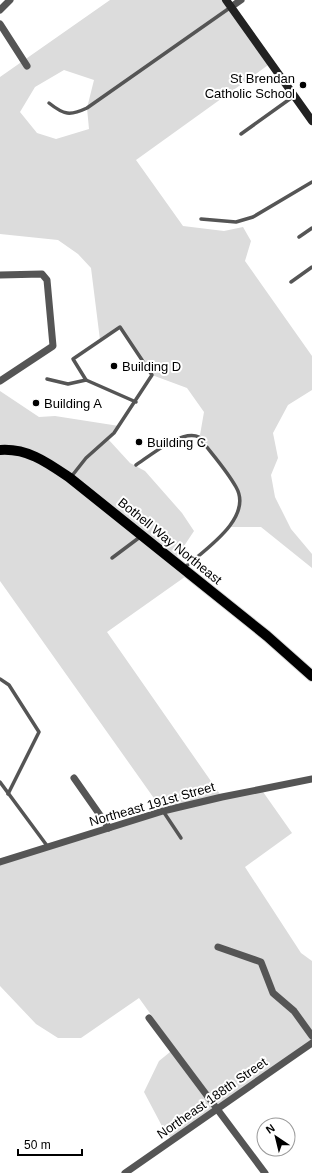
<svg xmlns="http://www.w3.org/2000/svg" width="312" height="1173" viewBox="0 0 312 1173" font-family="Arial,sans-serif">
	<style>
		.green { fill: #dcdcdc; fill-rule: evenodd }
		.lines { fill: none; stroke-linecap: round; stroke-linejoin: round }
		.primary-casing { stroke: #dbdbdb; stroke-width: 12 }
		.lane { stroke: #555; stroke-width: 3.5 }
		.street { stroke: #555; stroke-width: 7 }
		.secondary { stroke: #222; stroke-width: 8 }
		.primary { stroke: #000; stroke-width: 10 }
		.poi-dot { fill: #000; stroke: #fff; stroke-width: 1.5 }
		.labels { text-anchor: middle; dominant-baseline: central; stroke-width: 4; stroke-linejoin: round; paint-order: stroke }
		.poi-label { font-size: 13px; fill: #000; stroke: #fff; text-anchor: start }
		.street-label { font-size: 13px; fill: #000; stroke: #fff }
	</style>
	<rect width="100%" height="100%" fill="#fff"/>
	<g class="green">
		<path d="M110,0H226L271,63L136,160L183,226L224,231L243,227L251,241L245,261L312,356V390L288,405L273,433L278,458L271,475L275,497L291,529L312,554V568L261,527H231L240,500L237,487L200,435L204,412L187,388L152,375L120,327L100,340L91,268L78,254L58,240L0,234V77ZM64,70L94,80L87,108L89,129L56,139L37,133L20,112L35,87Z"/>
		<path d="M0,391L39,417L55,416L119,426L108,439L130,463L145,471L182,513L194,531L174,561L189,574L107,632L222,797L261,789L292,833L245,867L301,953L312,961V1043L172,1140L163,1128L144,1092L159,1061L175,1048L139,998L81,1038H58L36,1024L0,986V862L163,811L0,581Z"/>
	</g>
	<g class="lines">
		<g class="primary-casing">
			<path id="primary" d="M0,450C28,448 48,463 70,478L267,636L312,676"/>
		</g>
		<g class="lane">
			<path d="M49,103C64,115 70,116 87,108L231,7"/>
			<path d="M241,134L294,96"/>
			<path d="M201,219L236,222L253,217L312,182"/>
			<path d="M299,237L312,228"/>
			<path d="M291,282L312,267"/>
			<path d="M47,379L68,384L86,380L136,402"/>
			<path d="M136,465C151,455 182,429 199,437C211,453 226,469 236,487C254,518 204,550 184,568"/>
			<path d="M71,477L86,458L114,433L152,375L120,327L73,359L86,380"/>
			<path d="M112,558L140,537"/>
			<path d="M0,679L9,685L39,732L8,794"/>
			<path d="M0,782L48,847"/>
			<path d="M163,811L181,838"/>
		</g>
		<g class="street">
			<path d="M231,7L241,0"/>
			<path d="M0,10L10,0"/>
			<path d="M0,24L27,66"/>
			<path d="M0,275L42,274L47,280L53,346L0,381"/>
			<path d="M74,778L109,828"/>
			<path d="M0,862L163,811L222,797L312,779"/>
			<path d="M218,947L261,962L273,993L294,1011L312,1036"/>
			<path d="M149,1018L265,1173"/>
			<path d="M125,1173L312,1043"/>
		</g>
		<path class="secondary" d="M226,0L312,121"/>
		<use href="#primary" class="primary"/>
	</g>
	<g class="poi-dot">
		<circle cx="303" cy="85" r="4"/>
		<circle cx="114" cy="366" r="4"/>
		<circle cx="36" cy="403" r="4"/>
		<circle cx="139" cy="442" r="4"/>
	</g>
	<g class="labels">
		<g class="poi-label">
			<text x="295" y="78" text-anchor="end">St Brendan<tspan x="295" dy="15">Catholic School</tspan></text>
			<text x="122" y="366">Building D</text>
			<text x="44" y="403">Building A</text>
			<text x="147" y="442">Building C</text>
		</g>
		<g class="street-label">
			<text transform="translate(170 541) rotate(39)">Bothell Way Northeast</text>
			<text transform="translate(152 804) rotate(-16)">Northeast 191st Street</text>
			<text transform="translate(212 1098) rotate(-35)">Northeast 188th Street</text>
		</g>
	</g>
	<g transform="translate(276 1137) rotate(325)"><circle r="19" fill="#ffffff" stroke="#999999"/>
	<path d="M0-3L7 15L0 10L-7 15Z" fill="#000000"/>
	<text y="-6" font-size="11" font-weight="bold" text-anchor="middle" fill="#000000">N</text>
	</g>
	<path d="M18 1149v6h64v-6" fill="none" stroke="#000000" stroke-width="2"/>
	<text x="24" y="1149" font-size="12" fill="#000000" stroke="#ffffff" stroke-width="3" paint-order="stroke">50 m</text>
</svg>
